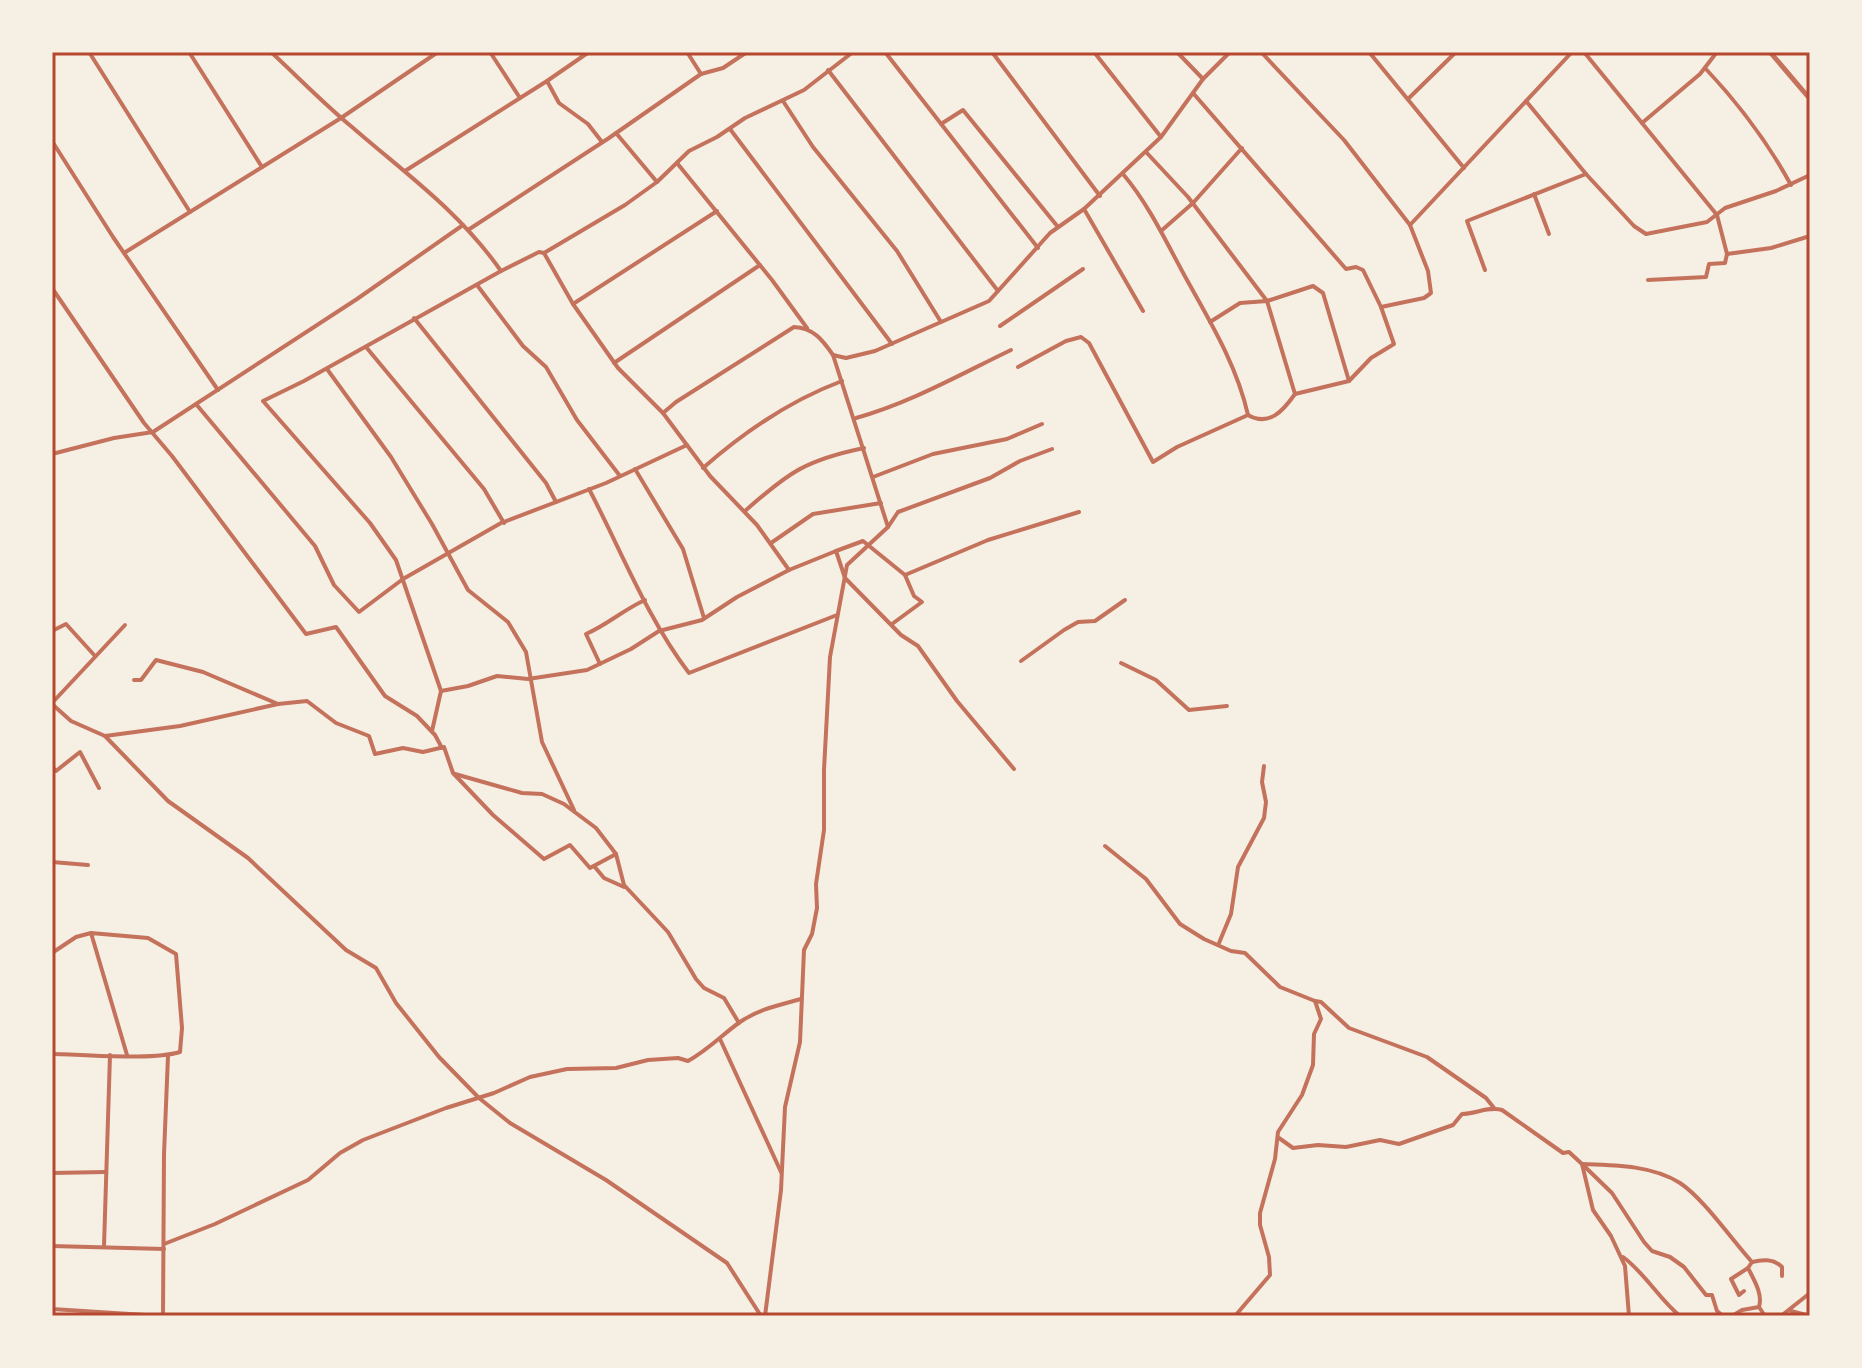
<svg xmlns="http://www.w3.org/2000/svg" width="1862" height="1368" viewBox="0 0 1862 1368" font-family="'Noto Sans',sans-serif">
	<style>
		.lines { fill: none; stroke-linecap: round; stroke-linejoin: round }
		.minor { stroke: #c5725c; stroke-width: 4 }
		.tertiary { stroke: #c5725c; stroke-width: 5 }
		.neatline { fill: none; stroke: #b5482f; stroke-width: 3 }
	</style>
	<rect width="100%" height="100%" fill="#f6efe4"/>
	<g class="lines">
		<g class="minor">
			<path d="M89,52L190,212"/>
			<path d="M189,52L262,167"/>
			<path d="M271,52C298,77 324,104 352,127C406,174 459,211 501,271L539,252L544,253L573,304L618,368L663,413L676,402L794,327C813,328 822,339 833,355L846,358L875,351L989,301L1050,233L1084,209L1161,137L1203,79L1230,52"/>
			<path d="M490,52L520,98"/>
			<path d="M687,52L701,74"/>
			<path d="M885,52L1038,248"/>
			<path d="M992,52L1100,196"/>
			<path d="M1094,52L1161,137"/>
			<path d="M1177,52L1203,79"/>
			<path d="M1261,52L1344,140L1410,225L1572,52"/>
			<path d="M1369,52L1464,168"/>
			<path d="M1584,52L1642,123L1700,74L1717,52"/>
			<path d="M1705,68C1739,104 1767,141 1791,185"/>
			<path d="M828,70L998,291"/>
			<path d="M547,81L589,52"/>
			<path d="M1193,93L1346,269L1356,267L1363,270L1381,307L1424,298L1431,293L1428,271L1410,225"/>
			<path d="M1408,99L1456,52"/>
			<path d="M783,101L813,147L897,251L941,322"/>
			<path d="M1526,101L1586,174L1634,226L1646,234L1707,222L1725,208L1776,191L1810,175"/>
			<path d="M1642,123L1717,215L1727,254L1771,248L1810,236"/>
			<path d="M941,124L963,110L1058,227"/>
			<path d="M730,129L892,344"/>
			<path d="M616,133L657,182"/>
			<path d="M52,141L113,237L218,390"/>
			<path d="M1146,152L1188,197L1267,301L1313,286L1323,293L1349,381"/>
			<path d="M677,163L772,280L807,328"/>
			<path d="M405,171L547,81L559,103L588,124L602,142"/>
			<path d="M1534,194L1549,234"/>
			<path d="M1084,209L1143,311"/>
			<path d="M468,230L609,138L701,74L723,68L747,52"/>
			<path d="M1161,231L1193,203L1242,148"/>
			<path d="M124,253L341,118L438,52"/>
			<path d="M544,253L625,205L657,182L689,151L717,137L745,118L804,90L853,52"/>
			<path d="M1485,270L1467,221L1586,174"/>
			<path d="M1648,280L1706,277L1709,264L1725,263L1727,254"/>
			<path d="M477,285L523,346L546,367L577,420L620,476"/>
			<path d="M52,288L144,423L172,456L306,634L336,627L385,696L417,716L435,735L442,748"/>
			<path d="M573,304L717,211"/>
			<path d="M414,318L546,483L556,502"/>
			<path d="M1210,322L1240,303L1267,301L1295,394L1349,381L1371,358L1394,344L1381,307"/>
			<path d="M1000,326L1083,269"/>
			<path d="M366,347L484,489L504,523"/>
			<path d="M833,355L888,527"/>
			<path d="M614,363L760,265"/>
			<path d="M1018,367L1066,341L1081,337L1089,343L1153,462L1177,447L1248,415C1237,366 1211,323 1187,280C1167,244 1150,206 1123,174"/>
			<path d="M327,369L391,457L432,524L468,590L508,622L526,652L542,742L574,810"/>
			<path d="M196,404L315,546L334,585L359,612L403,579L501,523L606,483L687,445"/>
			<path d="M663,413L710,476L757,525L789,570L836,551L845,578L901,635L918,646L957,701L1014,769"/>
			<path d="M1248,415C1269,427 1283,411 1295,394"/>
			<path d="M856,418C910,403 959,375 1011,350"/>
			<path d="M52,454L114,438L153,432L357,299L463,225"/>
			<path d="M703,468C744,432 791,400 842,381"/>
			<path d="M635,469L683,549L704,618"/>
			<path d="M873,477L933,454L1007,439L1042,424"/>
			<path d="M589,489C621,550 647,618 689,673L837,615"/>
			<path d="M745,511C789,472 806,460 864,448"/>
			<path d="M771,543L813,514L881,503"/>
			<path d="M836,551L863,541L905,575L914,596L922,602L892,624"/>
			<path d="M905,575L988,540L1079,512"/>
			<path d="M52,631L66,624L95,656"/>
			<path d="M1021,661L1064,630L1078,622L1095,621L1125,600"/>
			<path d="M1121,663L1156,680L1189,710L1227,706"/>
			<path d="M600,664L586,634C607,625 623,610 645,600"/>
			<path d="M134,680H141L156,660L203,672L278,704"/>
			<path d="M441,691L468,686L497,676L528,679L587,670L631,649L659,631L702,620L737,597L789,570"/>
			<path d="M52,703L125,625"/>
			<path d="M52,704L71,721L105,736L180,726L278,704L307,701L336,723L369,736L375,754L403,748L423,752L444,747L453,773L493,815L544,859L570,845L590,868L616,854"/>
			<path d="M432,731L441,691L396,560L370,523L263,401L304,381L501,271"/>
			<path d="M105,736L168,801L248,858L346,950L376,968L396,1003L439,1057L479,1098L510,1123L606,1180L727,1263L761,1316"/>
			<path d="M52,767L56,771L80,752L99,788"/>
			<path d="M455,774L522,793L542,794L564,804L596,828L616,854L624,885L668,932L696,979L704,988L724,998L739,1023"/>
			<path d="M1105,846L1146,879L1180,924L1204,939L1231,951L1245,953L1280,987L1315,1001L1321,1019L1314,1034L1313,1065L1302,1095L1278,1132L1275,1159L1260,1213V1225L1269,1257L1270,1275L1235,1316"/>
			<path d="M52,862L88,865"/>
			<path d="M594,866L604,878L624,887"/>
			<path d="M1219,943L1231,914L1238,867L1264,818L1266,802L1262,782L1264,766"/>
			<path d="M52,953L76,937L91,933"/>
			<path d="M1315,1001L1321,1002L1349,1028L1427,1057L1486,1098L1494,1108"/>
			<path d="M720,1039L781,1172"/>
			<path d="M52,1054C86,1054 150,1061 180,1052L182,1028L176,954L148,938L91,933L127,1055"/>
			<path d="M1279,1138L1293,1148L1318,1145L1346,1147L1380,1140L1399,1144L1453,1125L1462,1114C1475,1114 1489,1106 1502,1110L1563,1153L1569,1152L1582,1164L1593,1210L1611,1236L1625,1266L1629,1316"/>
			<path d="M52,1173L105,1172"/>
			<path d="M164,1244L215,1224L308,1180L340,1153L363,1140L446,1108L494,1093L530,1077L567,1069L616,1068L648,1060L678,1058L688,1061C708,1050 723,1034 740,1022C759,1009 780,1005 801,999"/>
			<path d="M52,1246L164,1249"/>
			<path d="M104,1246L110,1055"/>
			<path d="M1623,1257C1645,1273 1659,1299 1680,1316"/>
			<path d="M1752,1262C1764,1260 1773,1258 1782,1267V1276"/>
			<path d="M1744,1291L1739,1295L1731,1279L1748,1268"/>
			<path d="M52,1309L161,1316"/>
			<path d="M1791,1311L1810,1316"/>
			<path d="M163,1316L164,1154L168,1056"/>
			<path d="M765,1316L781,1190L785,1107L800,1042L804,950L812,934L817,908L816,884L824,830V770L830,657L847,565L888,527L898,512L990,478L1020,461L1052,449"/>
			<path d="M1723,1316L1717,1311L1712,1295H1706L1684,1267L1670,1257L1652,1251L1644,1242L1612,1193L1582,1164C1613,1165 1652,1165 1680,1183C1703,1198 1732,1240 1752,1262L1748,1268C1754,1280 1763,1294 1759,1307L1765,1316"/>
			<path d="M1732,1316L1742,1310L1759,1307"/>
			<path d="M1781,1316L1810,1293"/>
		</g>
		<path class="tertiary" d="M1770,52L1810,99"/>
	</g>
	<rect width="1862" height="1368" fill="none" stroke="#f6efe4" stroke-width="108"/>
	<rect x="54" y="54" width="1754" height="1260" class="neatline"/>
</svg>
